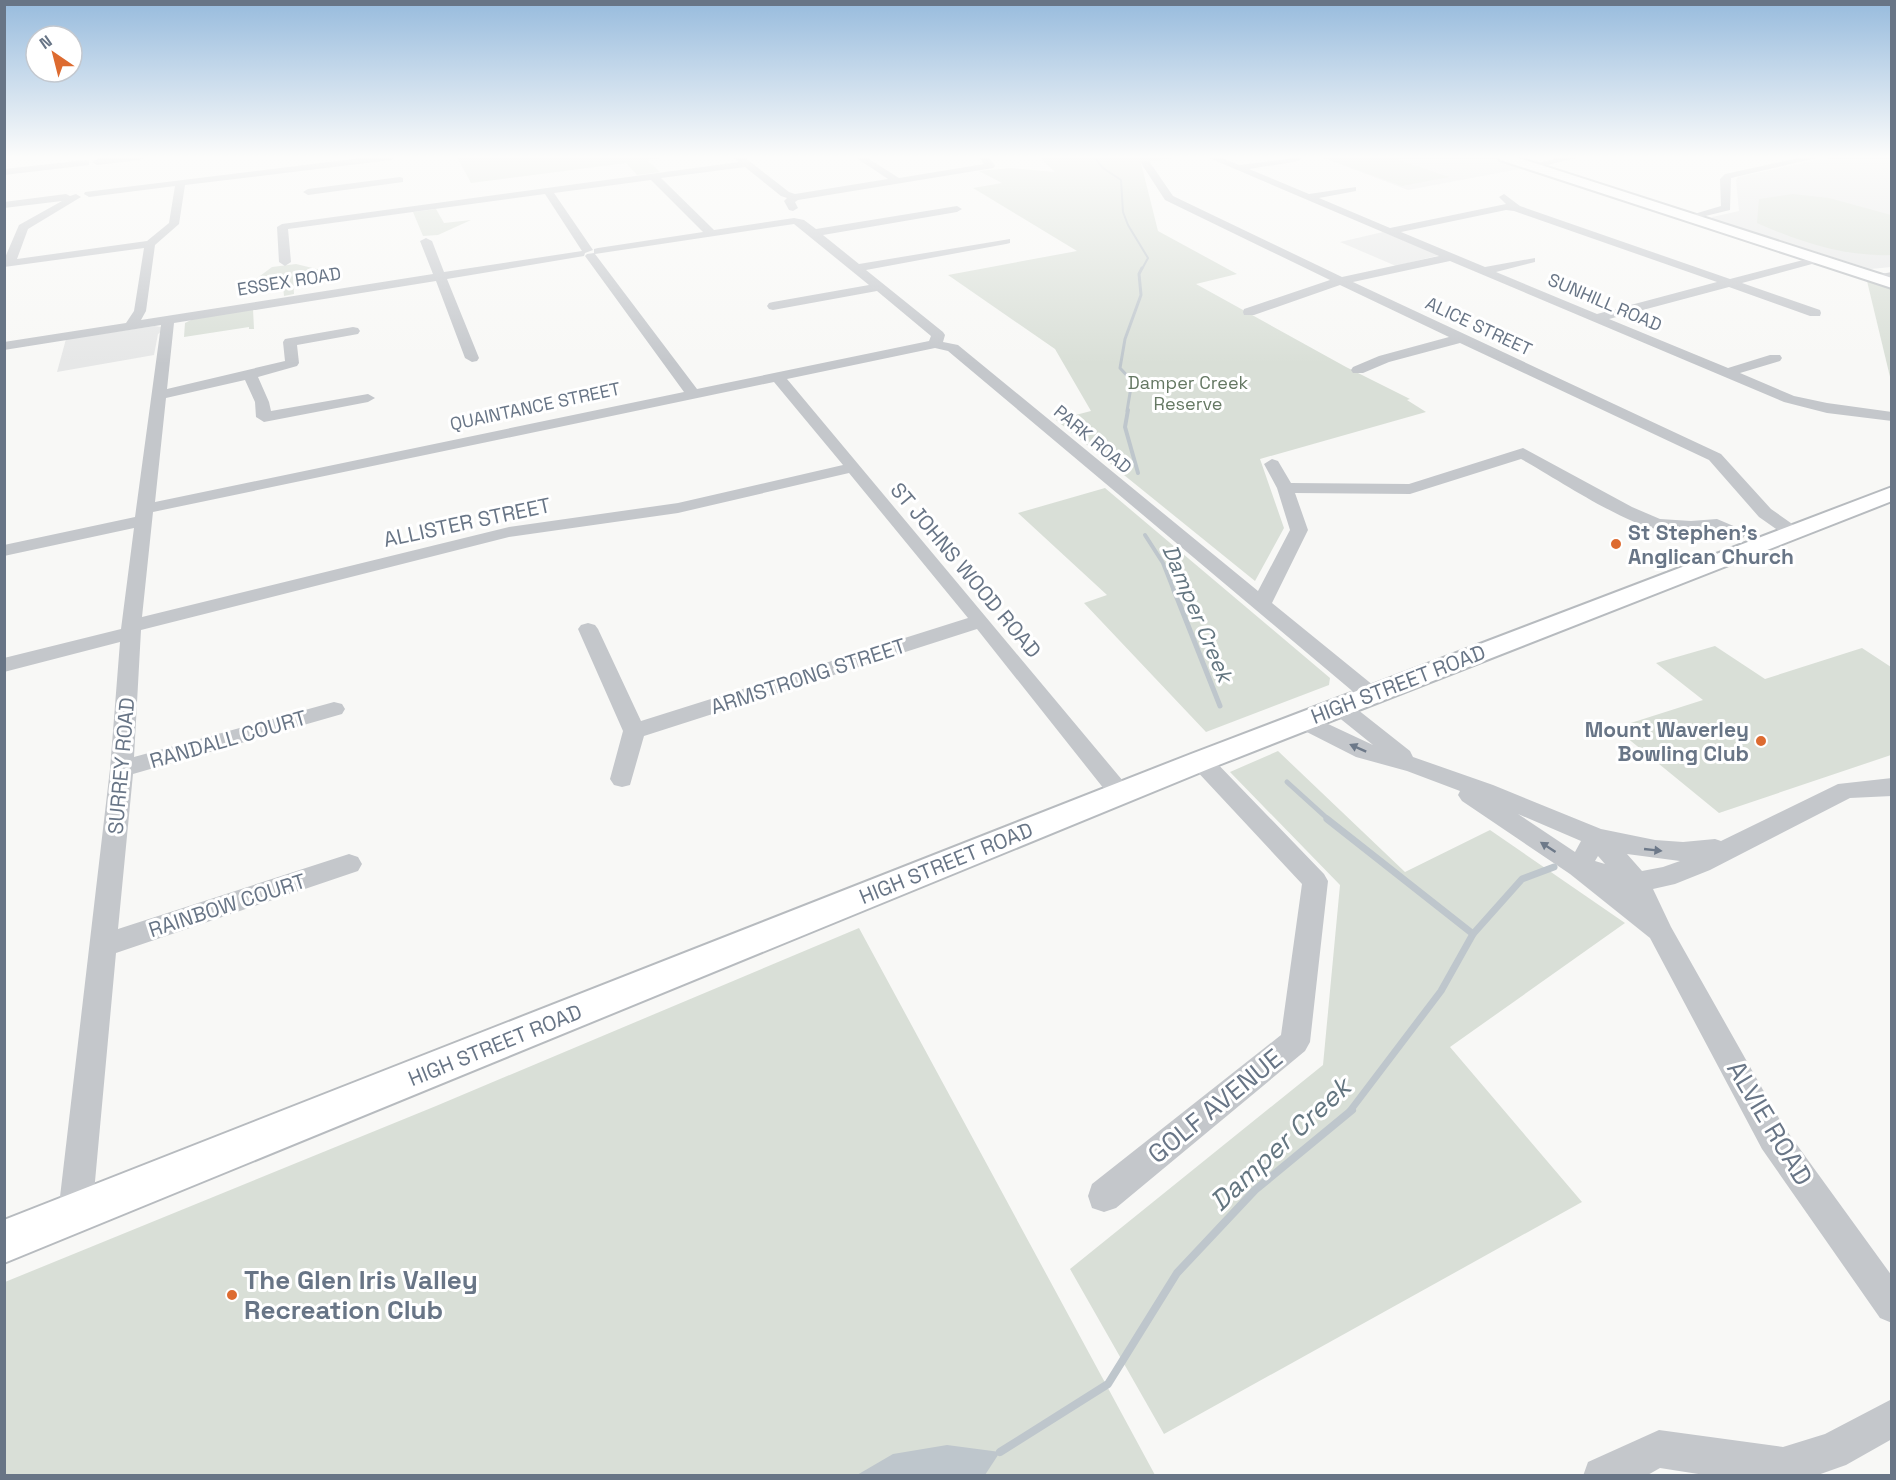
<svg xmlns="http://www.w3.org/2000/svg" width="1896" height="1480" viewBox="0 0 1896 1480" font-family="'Space Grotesk',sans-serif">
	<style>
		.built { fill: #e6e7e7 }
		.green { fill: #d9dfd7 }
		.water { fill: #bec6cc }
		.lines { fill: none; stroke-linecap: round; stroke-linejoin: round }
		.stream-far5 { stroke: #bec6cc; stroke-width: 2 }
		.stream-far4 { stroke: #bec6cc; stroke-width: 3 }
		.stream-far3 { stroke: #bec6cc; stroke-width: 4 }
		.stream-far2 { stroke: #bec6cc; stroke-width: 5 }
		.stream-far1 { stroke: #bec6cc; stroke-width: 7 }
		.stream { stroke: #bec6cc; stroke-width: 8 }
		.major-casing { stroke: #b7bbbf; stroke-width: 4 }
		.minor { fill: #c4c7cb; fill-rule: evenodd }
		.major { fill: #fff; fill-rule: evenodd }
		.oneway { fill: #6d7989 }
		.poi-dot { fill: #dd6b30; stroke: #fff; stroke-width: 2 }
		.labels { text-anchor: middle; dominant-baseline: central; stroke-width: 6; stroke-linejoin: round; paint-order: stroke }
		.far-street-label { font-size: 18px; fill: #687586; stroke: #fff }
		.far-park-label { font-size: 18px; fill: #657863; stroke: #fff }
		.street-label { font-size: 21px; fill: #687586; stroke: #fff }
		.poi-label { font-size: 21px; font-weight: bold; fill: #687586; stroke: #fff; text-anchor: start }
		.water-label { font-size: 22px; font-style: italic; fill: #647681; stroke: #fff }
		.near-street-label { font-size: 26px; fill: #687586; stroke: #fff }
		.near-poi-label { font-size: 26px; font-weight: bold; fill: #687586; stroke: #fff; text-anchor: start }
		.near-water-label { font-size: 27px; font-style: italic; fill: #647681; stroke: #fff }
	</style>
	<rect width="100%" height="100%" fill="#f8f8f6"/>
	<g class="built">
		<path d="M1321,157H1491L1525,168L1408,190Z"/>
		<path d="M1833,157H1891V267L1871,269L1713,220L1712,217L1739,211L1736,180L1738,177Z"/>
		<path d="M1383,232L1440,255L1396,266L1340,242Z"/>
		<path d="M155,326L161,327V332L158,334L154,355L57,372L66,339Z"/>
	</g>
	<g class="green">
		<path d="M457,157H669L647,160L660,172L637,175L626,163L471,183Z"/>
		<path d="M1039,157H1180L1141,163L1158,231L1237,274L1196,284L1346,367L1410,399L1407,400L1426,412L1260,459L1284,528L1255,581L1056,420L1091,411L1055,349L948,275L1077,251L973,188L1002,183L979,171L1011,168L1055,172Z"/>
		<path d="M1390,157L1449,177L1402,186L1324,158Z"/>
		<path d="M1793,194L1829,198L1891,215V255C1844,257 1800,242 1757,223L1759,199Z"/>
		<path d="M436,209L444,223L471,220L438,235L423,236L413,212Z"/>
		<path d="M296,264L325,271V274L293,277L294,294L284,296L282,278L252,282L272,267Z"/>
		<path d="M1867,281L1891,289V381Z"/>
		<path d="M253,309L254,329H249V327L184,337L185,323L193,319Z"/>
		<path d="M1105,488L1330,678L1329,685L1206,732L1084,603L1107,595L1018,513Z"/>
		<path d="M1715,646L1765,679L1862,648L1891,667V755L1719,813L1615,728L1703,700L1656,663Z"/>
		<path d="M1278,751L1405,872L1490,830L1625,923L1450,1047L1582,1202L1164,1434L1070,1269L1323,1065L1340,885L1230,772Z"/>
		<path d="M859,928L1155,1475L5,1476V1282L436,1106Z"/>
	</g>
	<path class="water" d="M947,1445L1000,1452L985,1475H857L893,1454Z"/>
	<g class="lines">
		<path class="stream-far5" d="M1094,157L1103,168L1121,180L1123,212L1128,225L1148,258L1142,269"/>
		<path class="stream-far4" d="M1127,411L1132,381L1120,368L1125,339L1141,295L1139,274L1142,268"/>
		<g class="stream-far3">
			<path d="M1128,410L1125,427L1138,473"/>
			<path d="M1145,535L1163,563L1174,591"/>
		</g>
		<g class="stream-far2">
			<path d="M1174,590L1220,706"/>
			<path d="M1287,782L1329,820"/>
		</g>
		<g class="stream-far1">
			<path d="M1327,819L1473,934L1441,991L1350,1111"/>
			<path d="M1473,934L1522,879L1554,867"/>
		</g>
		<path class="stream" d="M1000,1452L1108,1384L1177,1273L1255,1190L1352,1110"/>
		<g class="major-casing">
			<g id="major">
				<path d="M1498,157H1516L1892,278V288L1500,160Z"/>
				<path d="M1892,487V501L1211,768L4,1263V1220L1191,754Z"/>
			</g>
		</g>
		<g class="minor">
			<path d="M117,157H145L140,160L97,165L92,162L97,159Z"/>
			<path d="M369,157H396L391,160L185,185L179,224L155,245L146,311L141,320L433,274L420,241L426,238L432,241L444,272L582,251L545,194L288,229L291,262L285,266L279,262L277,227L282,224L739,162L733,157H744L789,192L795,194L888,179L855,157H866L899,178L984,164L979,157H989L995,166L993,168L798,200L795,202L798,208L793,211L789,210L784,201L787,198L781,196L745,167L661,178L714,230L794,218L804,220L816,229L957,206L962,209L957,212L823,235L859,264L1010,239V243L1006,244L866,270L943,332L945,335L943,342L958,345L1258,591L1290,530L1277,488L1264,464L1272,459L1278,461L1291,483L1409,484L1523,448L1632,507L1660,519L1691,521L1717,519L1743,530L1746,534L1743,538C1731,541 1725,531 1713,530C1697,528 1676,532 1657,529C1624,524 1554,477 1521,459L1410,494L1295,493L1308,530L1272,603L1379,690L1382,695L1379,700L1371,702L1363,700L948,351L935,348L787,379L1128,787L1132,793L1128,799L1120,802L1112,799L977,629L644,736L630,785L622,787L614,785L610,779L623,731L578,629L581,625L588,623L595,625L598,629L641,721L968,618L849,473L678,513L509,537L141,630L134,757L334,702L342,704L345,709L342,714L133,774L118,929L349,854L358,857L362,864L358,871L116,953L92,1214L87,1226L75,1231L63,1226L58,1214L110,769L120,642L4,672V658L121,629L134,528L4,556V545L135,517L161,325L4,350V342L126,323L134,311L144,248L4,267V260L19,225L62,201L4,208V202L66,194L70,196L76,194L81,197L28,229L17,259L147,241L169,223L175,186L89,197L84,194L85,192ZM651,180L703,232L598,248L594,249V253L587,254L585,256L684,392L155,502L166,398L245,380L255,402L256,417L264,422L368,402L375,398L368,394L271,411L269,402L258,377L297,366L299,363L297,345L358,334L360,331L358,328L353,327L285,339L283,342L285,361L167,389L174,323L436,281L465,358L472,362L477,361L479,358L447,279L584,256L585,253L593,250L554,193ZM794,224L869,285L773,302L769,303L767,306L769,309L773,310L877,291L931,336L929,341L697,389L595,254ZM774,382L843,465L678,503L509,527L142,617L153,512Z"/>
			<path d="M1207,157H1220L1239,165L1303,157L1299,161L1249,169L1309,194L1356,187V191L1319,198L1390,228L1506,204L1499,197L1504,194L1520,206L1730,279L1819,256L1823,257V261L1742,283L1820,310L1821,313L1820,316H1810L1729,287L1609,319L1728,368L1770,355H1780L1782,358L1780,361L1740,373L1794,396L1827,403L1892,412V421L1827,413L1784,402L1450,261L1353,282L1721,454L1771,509L1798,528L1801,532L1798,536H1786L1759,517L1709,460L1460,343L1389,362L1363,373H1353L1351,370L1353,367L1379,356L1449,337L1340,285L1254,315H1244L1243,312L1244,309L1330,280L1165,200L1141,163L1143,161H1149L1173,196L1342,277L1439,256ZM1506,210L1514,211L1717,282L1597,314L1496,272L1535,262V258L1485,267L1401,232Z"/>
			<path d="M1562,157H1580L1531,169L1526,166Z"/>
			<path d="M1803,157H1820L1731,178L1730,210L1689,220L1684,217L1721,206L1720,179L1725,174Z"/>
			<path d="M86,160L89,161V165L4,175V169Z"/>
			<path d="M400,177L403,178V182L308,195L303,192L308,189Z"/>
			<path d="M1892,272V279L1879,282L1873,278L1875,275Z"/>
			<path d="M1340,700L1348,702L1410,751L1413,757L1493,785L1601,829L1655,840L1683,842L1715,839L1721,841L1838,784L1892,778V796L1850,798L1710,870L1675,884L1653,889L1671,927L1784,1127L1892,1276V1323L1880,1318L1762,1149L1650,938L1570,874L1462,801L1458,795L1460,791L1407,771L1356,757L1295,726L1292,721L1295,716L1303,713L1311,716L1373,745L1332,712L1329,707L1332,702ZM1518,814L1581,841L1575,852ZM1627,854L1680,861L1663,867L1642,871ZM1598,856L1605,864L1595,861Z"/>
			<path d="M1201,753L1209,755L1324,874L1328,881L1310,1042L1305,1051L1116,1208L1104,1212L1092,1208L1088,1196L1092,1184L1281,1035L1302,884L1193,767L1190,761L1193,755Z"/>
			<path d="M1892,1399V1439L1846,1465L1815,1476H1711L1660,1468L1646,1476H1583L1588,1462L1659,1430L1783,1447L1825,1434Z"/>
		</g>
		<use href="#major" class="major"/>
	</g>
	<defs><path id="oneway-solid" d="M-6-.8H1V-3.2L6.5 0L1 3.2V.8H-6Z" transform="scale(1.5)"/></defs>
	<g class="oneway">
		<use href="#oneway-solid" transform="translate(1358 748) rotate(-156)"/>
		<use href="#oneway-solid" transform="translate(1548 847) rotate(-147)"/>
		<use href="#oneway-solid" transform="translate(1653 850) rotate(6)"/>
	</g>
	<linearGradient id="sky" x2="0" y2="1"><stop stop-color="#97bbdd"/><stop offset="0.43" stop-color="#fcfcfb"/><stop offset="1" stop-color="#fcfcfb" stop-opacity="0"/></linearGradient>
	<rect width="1896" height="364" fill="url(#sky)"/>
	<g class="poi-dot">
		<circle cx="1616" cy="544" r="6"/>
		<circle cx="1761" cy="741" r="6"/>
		<circle cx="232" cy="1295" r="6"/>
	</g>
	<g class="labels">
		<g class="far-street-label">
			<text transform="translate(289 281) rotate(-9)">ESSEX ROAD</text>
			<text transform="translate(1605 302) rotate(23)">SUNHILL ROAD</text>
			<text transform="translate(1479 326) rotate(25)">ALICE STREET</text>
			<text transform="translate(535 406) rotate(-12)">QUAINTANCE STREET</text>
			<text transform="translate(1093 439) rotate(40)">PARK ROAD</text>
		</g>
		<g class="far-park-label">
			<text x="1188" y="382">Damper Creek<tspan x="1188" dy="21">Reserve</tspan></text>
		</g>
		<g class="street-label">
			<text transform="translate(467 522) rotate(-12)">ALLISTER STREET</text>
			<text transform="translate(966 570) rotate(50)">ST JOHNS WOOD ROAD</text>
			<text transform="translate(808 676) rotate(-18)">ARMSTRONG STREET</text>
			<text transform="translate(1398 684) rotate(-21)">HIGH STREET ROAD</text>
			<text transform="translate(228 739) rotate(-16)">RANDALL COURT</text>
			<text transform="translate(121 766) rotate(-85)">SURREY ROAD</text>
			<text transform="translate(946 863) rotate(-22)">HIGH STREET ROAD</text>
			<text transform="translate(227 905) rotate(-18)">RAINBOW COURT</text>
			<text transform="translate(495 1045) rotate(-22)">HIGH STREET ROAD</text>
		</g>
		<g class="poi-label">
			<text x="1628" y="532">St Stephen's<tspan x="1628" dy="24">Anglican Church</tspan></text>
			<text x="1749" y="729" text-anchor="end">Mount Waverley<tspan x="1749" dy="24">Bowling Club</tspan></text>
		</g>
		<g class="water-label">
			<text transform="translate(1198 613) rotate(67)">Damper Creek</text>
		</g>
		<g class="near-street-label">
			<text transform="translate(1215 1106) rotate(-39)">GOLF AVENUE</text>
			<text transform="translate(1770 1123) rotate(59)">ALVIE ROAD</text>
		</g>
		<g class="near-poi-label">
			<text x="244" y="1280">The Glen Iris Valley<tspan x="244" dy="30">Recreation Club</tspan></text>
		</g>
		<g class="near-water-label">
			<text transform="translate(1280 1144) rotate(-43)">Damper Creek</text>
		</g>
	</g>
	<rect width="1896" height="1480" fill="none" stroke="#687586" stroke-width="12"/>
	<g transform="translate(54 54) rotate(325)"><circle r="28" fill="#ffffff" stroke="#c3c8cf" stroke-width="1.5"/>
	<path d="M0-4.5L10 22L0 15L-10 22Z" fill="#dd6b30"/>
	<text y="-9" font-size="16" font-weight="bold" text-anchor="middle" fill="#687586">N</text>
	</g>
</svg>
